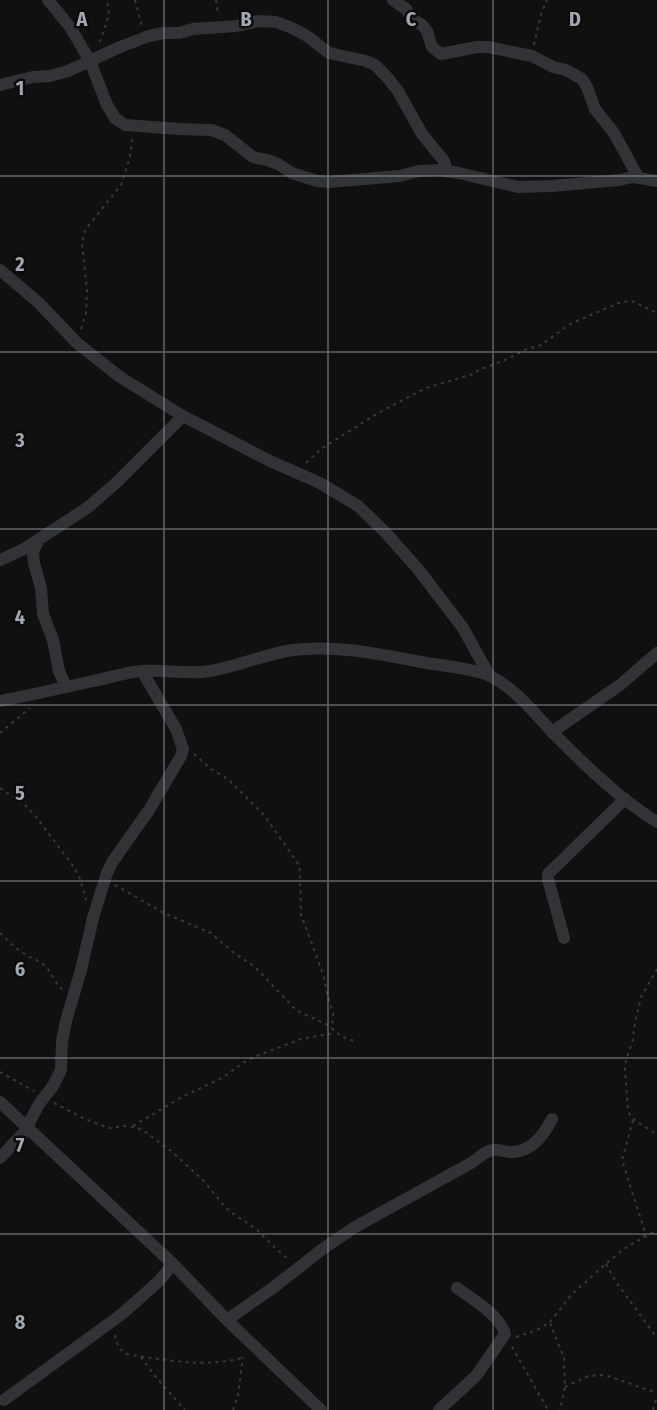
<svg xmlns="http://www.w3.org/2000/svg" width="657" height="1410" viewBox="0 0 657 1410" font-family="'Fira Sans Condensed',sans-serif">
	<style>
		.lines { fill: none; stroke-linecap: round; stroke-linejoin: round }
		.path { stroke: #37393d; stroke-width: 2; stroke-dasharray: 3 4.5; stroke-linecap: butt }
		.minor { stroke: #313336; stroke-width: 12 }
		.grid { fill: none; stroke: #a2a8b1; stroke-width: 1.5; stroke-opacity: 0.55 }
		.grid-label { font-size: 20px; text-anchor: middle; font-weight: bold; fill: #a2a8b1; stroke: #0b0b0c; stroke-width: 5; stroke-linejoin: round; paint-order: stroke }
	</style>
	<rect width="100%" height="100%" fill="#101011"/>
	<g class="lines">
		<g class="path">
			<path d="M135,0L142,26"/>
			<path d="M216,0L218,15"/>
			<path d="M100,42L109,14L107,0"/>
			<path d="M534,45L541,14L547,0"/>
			<path d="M81,329L86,313L87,291L82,243L85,230L121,185L130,157L132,138"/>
			<path d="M306,463L321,449L378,413L426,388L473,374L479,370L505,360L527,349L541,345L570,324L621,302L632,301L657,313"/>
			<path d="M0,733L30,708"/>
			<path d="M194,754L211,769L228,779L264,815L299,865L300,873L301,915L311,941L325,980L326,990L333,1013L332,1029"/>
			<path d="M0,788L26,806L37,818L74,867L80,879L86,900"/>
			<path d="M115,885L164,913L211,933L234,953L254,966L295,1009C306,1016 317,1019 327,1025C339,1033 342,1040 358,1041"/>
			<path d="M0,933C8,941 16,949 26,955C31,958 38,960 43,964C52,971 54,983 63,990"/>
			<path d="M657,969L641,997L634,1028L633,1040L626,1060L625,1069L628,1111C633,1123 647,1126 657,1135"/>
			<path d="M0,1072L34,1091"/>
			<path d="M54,1103L85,1119L109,1128L125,1126L138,1128L147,1133L171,1151L203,1180L225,1207L235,1215L255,1228L273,1246L289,1260"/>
			<path d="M633,1120L622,1160L644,1229V1237"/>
			<path d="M133,1126L182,1097L224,1077L244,1062L254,1057L301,1039L329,1034L335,1032"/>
			<path d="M606,1264L616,1282L657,1338"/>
			<path d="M550,1323L564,1358L565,1387L560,1410"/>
			<path d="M115,1335C117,1345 120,1352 130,1355C171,1360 201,1368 242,1358"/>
			<path d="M516,1337L537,1330L550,1322L572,1294L609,1261L625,1248L657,1230"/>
			<path d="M512,1347L548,1410"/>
			<path d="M141,1357L154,1375L185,1410"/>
			<path d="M565,1387L588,1376L605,1375L657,1393"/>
			<path d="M233,1410L238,1396L243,1357"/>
			<path d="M653,1410L657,1396"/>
		</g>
		<g class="minor">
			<path d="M48,0L70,27L90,61L107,105L115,118L125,125L179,129L211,130L225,135L253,157L267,160L278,164L292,173L317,181L329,182L400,176L419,171L438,170L459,173L518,187L552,186L619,180L633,177L657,181"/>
			<path d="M393,0L406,9L412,19L422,25L427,31L432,47L441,54L477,47H488L532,56L553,67L566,70L582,79L587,87L595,109L614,133L638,177"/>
			<path d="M0,85L33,77L50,76L68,71L120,47L149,36L164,33H179L193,29L237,26L259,21L276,22L292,28L307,36L329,53L366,61L375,65L387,77L398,91L422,134L444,161L447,171"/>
			<path d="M0,270L39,303L77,343L120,377L183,416L270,461L320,483L358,506L386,533L418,569L463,628L489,675"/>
			<path d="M38,541L33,552L34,563L41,588L43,614L53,640L59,671L66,687"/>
			<path d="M0,560L24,549L87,508L116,483L183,416"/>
			<path d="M0,701C31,695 62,688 93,681C109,678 126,672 142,671C165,669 186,675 210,671C238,666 265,654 293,650C340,644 387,656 433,664C448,666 478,670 490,676C518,690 536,716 557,737C588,768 620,799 657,822"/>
			<path d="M552,732L620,685L657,653"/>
			<path d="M564,938L548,879V874L625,799"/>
			<path d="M0,1102L173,1264L227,1320L321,1410"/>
			<path d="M27,1127L39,1104L53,1086L61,1070L62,1041L66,1021L81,970L93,918L107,873L113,861L149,810L181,756L183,749L176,729L142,671"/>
			<path d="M0,1158L28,1128"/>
			<path d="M227,1320L274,1287L324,1248L355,1227L473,1162C479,1157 487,1150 494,1150C500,1149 507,1153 513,1152C532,1151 544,1135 552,1119"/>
			<path d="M4,1400L122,1314L159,1281L173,1264"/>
			<path d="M439,1410L476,1376L505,1334C500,1315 472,1299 457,1288"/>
		</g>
	</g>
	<path class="grid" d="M164,0V1410M328,0V1410M493,0V1410M0,176H657M0,352H657M0,529H657M0,705H657M0,881H657M0,1058H657M0,1234H657"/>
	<g class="grid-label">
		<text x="82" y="26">A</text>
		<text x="246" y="26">B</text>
		<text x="411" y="26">C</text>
		<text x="575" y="26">D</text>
		<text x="20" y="95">1</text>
		<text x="20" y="271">2</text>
		<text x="20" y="447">3</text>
		<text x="20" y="624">4</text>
		<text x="20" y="800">5</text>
		<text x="20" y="976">6</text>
		<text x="20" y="1152">7</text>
		<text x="20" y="1329">8</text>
	</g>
</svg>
